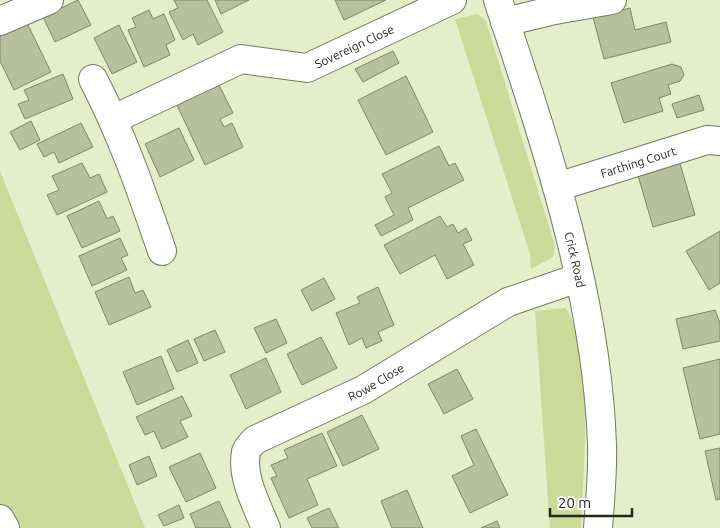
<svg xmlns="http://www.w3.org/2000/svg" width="720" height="528" viewBox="0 0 720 528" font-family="Ubuntu,sans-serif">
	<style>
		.green { fill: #cbda98 }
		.building { fill: #b7bf9d; stroke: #808767 }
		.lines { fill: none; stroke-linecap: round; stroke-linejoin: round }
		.minor-casing { stroke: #737b5b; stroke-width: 30 }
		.highway-casing { stroke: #737b5b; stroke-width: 30 }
		.minor { stroke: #fff; stroke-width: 28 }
		.highway { stroke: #fff; stroke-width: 28 }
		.labels { text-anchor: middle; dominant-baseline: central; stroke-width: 4; stroke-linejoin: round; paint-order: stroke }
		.street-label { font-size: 12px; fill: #25281b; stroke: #fff }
	</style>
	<rect width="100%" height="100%" fill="#e5eeca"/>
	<g class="green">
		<path d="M478,14L486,21L555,246L553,257L531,269L530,254L455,19Z"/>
		<path d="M0,171L145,528H0Z"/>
		<path d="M566,308C595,352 583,474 581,528H550L535,311Z"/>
	</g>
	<g class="building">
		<path d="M78,0L91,25L55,42L43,17Z"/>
		<path d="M174,0H207L223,32L198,45L193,34L183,40L169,12L178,8Z"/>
		<path d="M215,0H249L221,14Z"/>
		<path d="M335,0H386L344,20Z"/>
		<path d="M630,8L635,30L666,22L671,42L604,59L593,17Z"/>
		<path d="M149,10L153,19L164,14L175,40L166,45L170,55L144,67L128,30L136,27L132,18Z"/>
		<path d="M26,21L51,72L14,90L0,61V34Z"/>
		<path d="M119,25L137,62L112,74L94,38Z"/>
		<path d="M393,51L399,63L363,82L355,69Z"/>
		<path d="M672,64L681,67L684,75L680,81L668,85L671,94L659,98L663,111L624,123L611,83Z"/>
		<path d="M63,74L73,99L25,119L18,104L29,100L24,90Z"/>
		<path d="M406,76L433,132L386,155L358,100Z"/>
		<path d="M218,83L233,113L220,119L224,127L232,123L243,147L205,165L176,103Z"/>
		<path d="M699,95L704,110L677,118L672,104Z"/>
		<path d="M31,121L40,140L20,150L10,132Z"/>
		<path d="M81,123L93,147L59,163L54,152L44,157L37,144Z"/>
		<path d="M179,128L194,160L160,177L145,144Z"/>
		<path d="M439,146L449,166L455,163L464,180L408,208L413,220L381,236L375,225L394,215L385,197L392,193L382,174Z"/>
		<path d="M679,160L695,215L653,227L637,172Z"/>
		<path d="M82,163L90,178L99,174L107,192L57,215L47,195L59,190L52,176Z"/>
		<path d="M99,201L107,219L113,216L120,231L82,248L67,216Z"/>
		<path d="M440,216L447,227L453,224L458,233L466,228L472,240L463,244L474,265L447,279L435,255L400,274L384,245Z"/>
		<path d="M720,231V283L709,290L686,251Z"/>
		<path d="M120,238L128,255L121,258L127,270L92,286L79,256Z"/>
		<path d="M129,277L135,293L143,290L151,307L109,325L95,292Z"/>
		<path d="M324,278L335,299L312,311L301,290Z"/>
		<path d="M378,287L394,325L378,332L382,341L366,348L362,338L349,345L336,313L360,303L357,297Z"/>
		<path d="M715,310L720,323V341L683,349L676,319Z"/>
		<path d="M276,319L287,343L266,353L254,328Z"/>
		<path d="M215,330L225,352L204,361L194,339Z"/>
		<path d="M321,337L337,368L302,385L287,354Z"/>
		<path d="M188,340L198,363L177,372L167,350Z"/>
		<path d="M161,356L174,389L137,405L123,372Z"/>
		<path d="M266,358L281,392L246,409L230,375Z"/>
		<path d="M720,359V434L700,439L683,368Z"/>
		<path d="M457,369L473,399L444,414L428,384Z"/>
		<path d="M182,396L192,416L180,421L188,437L162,449L154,431L145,435L136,417Z"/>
		<path d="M362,415L379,449L343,466L327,432Z"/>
		<path d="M476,429L508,495L470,513L452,476L474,465L461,436Z"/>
		<path d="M322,433L337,466L307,479L318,505L289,518L271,478L277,476L271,465L288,458L284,450Z"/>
		<path d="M720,448V499L716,500L705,451Z"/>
		<path d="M200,453L216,488L186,502L169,467Z"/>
		<path d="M149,456L157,476L137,485L129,465Z"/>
		<path d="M407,490L423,528H392L381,501Z"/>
		<path d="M219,501L231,528H196L190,514Z"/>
		<path d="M179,505L184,518L164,526L158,515Z"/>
		<path d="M329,508L339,528H312L307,518Z"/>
		<path d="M497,521L500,528H481Z"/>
	</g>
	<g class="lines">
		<g class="minor-casing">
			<g id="minor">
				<path d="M0,21L49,0"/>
				<path d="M505,22L555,10L612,0"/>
				<path d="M93,79C123,137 141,190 162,251"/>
				<path id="s1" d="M114,119L241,59L307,68L452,0"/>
				<path id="s2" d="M557,187L707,140L720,141"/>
				<path d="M0,519L5,528"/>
				<path id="s3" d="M266,528C257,506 241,477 246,452C247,448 252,443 255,440L363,390L508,302L578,278"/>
			</g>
		</g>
		<g class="highway-casing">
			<g id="highway">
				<path id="s4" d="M498,0C545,142 597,294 602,445C603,472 600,501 598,528"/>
			</g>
		</g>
		<use href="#minor" class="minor"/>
		<use href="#highway" class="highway"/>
	</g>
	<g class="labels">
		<g class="street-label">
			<text stroke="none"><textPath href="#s1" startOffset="259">Sovereign Close</textPath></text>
			<text stroke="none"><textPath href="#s2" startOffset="85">Farthing Court</textPath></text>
			<text stroke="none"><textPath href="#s4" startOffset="271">Crick Road</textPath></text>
			<text stroke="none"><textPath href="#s3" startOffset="229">Rowe Close</textPath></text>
		</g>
	</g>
	<path d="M550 508v8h82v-8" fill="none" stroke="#25281b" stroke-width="2.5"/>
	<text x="558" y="508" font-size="15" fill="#25281b" stroke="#ffffff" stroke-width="4" paint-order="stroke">20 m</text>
</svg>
